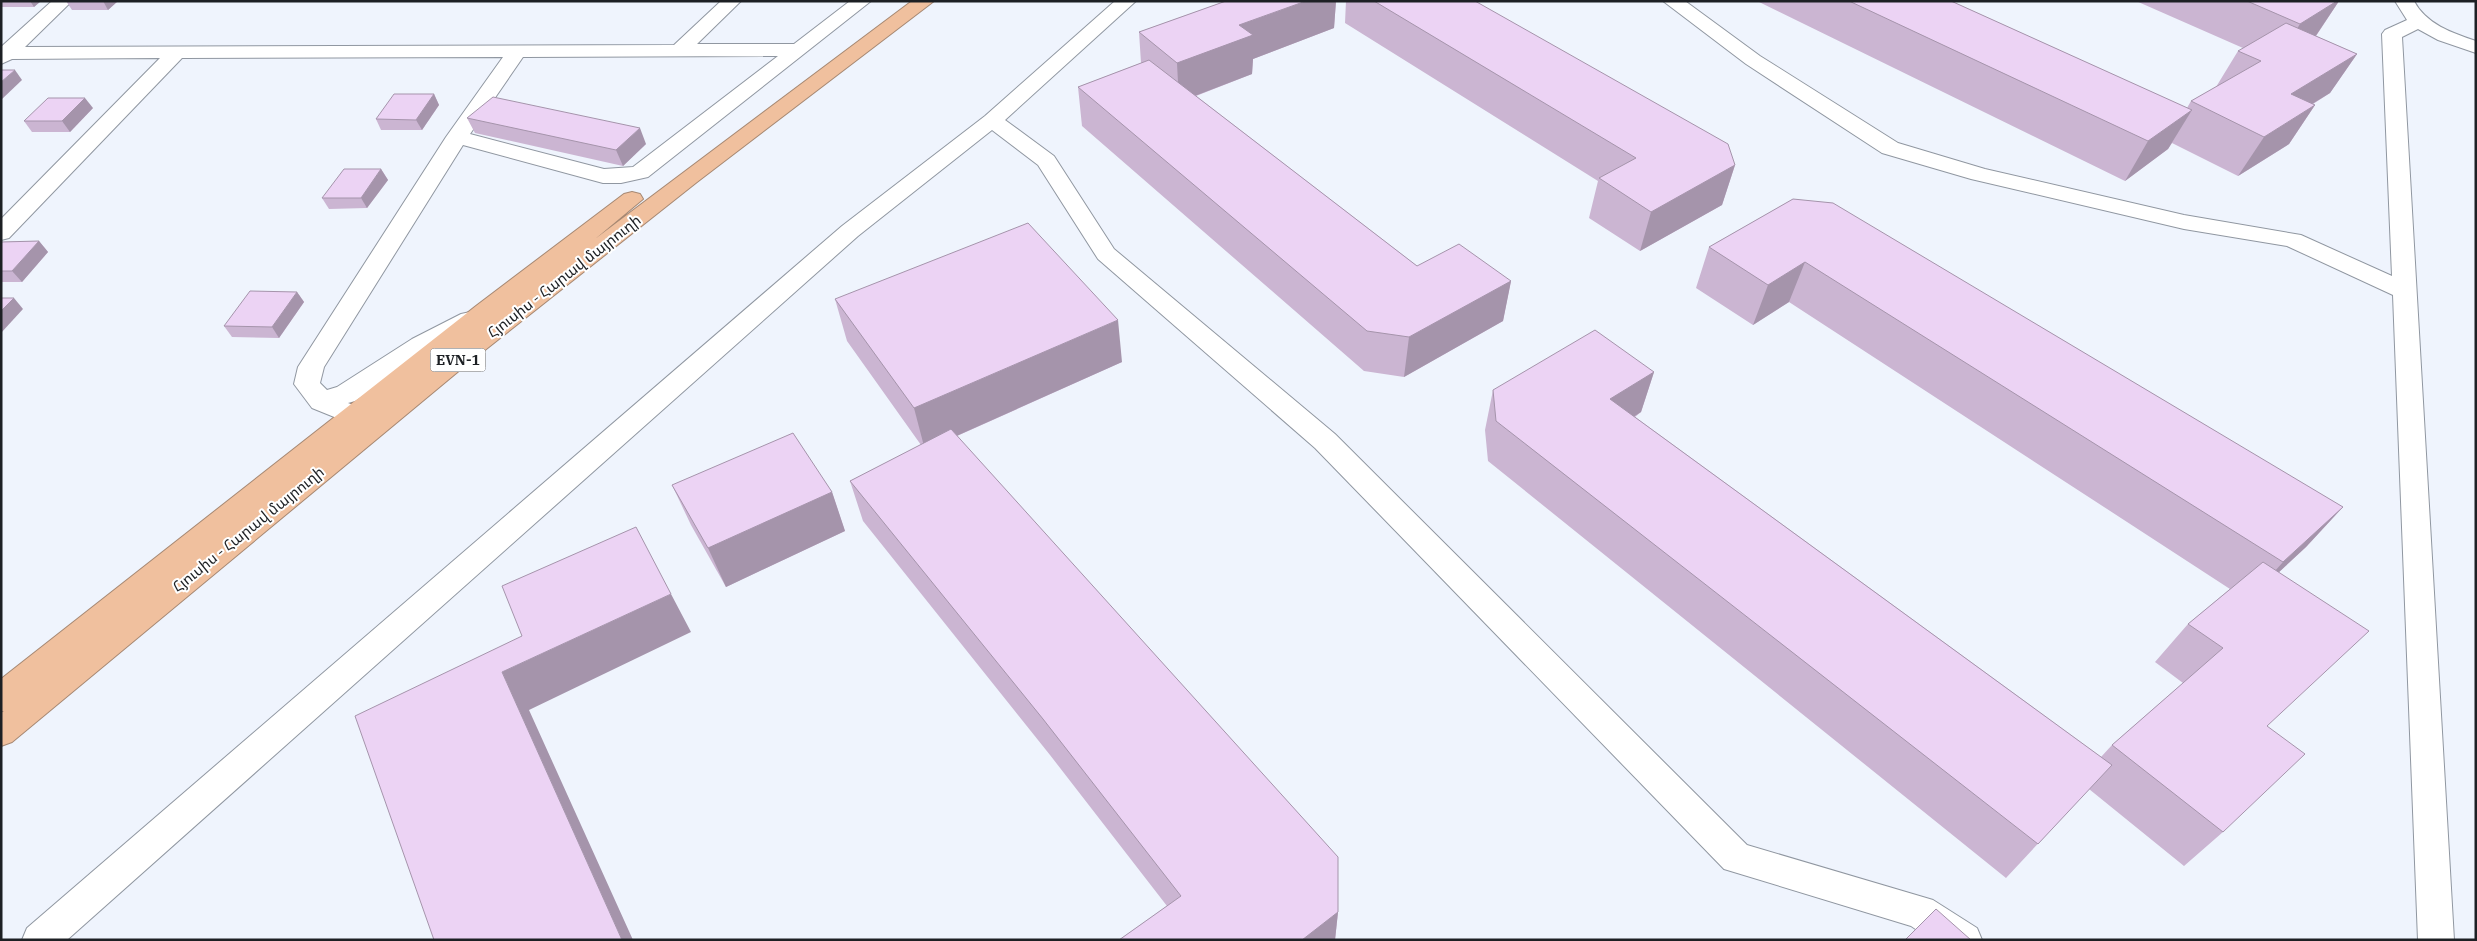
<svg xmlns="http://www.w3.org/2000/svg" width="2477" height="941" viewBox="0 0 2477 941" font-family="'IBM Plex Serif','Noto Sans Armenian',serif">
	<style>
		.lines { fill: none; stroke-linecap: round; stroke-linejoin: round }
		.minor-casing { stroke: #9097a1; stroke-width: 2 }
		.highway-casing { stroke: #a68873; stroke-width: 2 }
		.minor { fill: #fff; fill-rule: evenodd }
		.highway { fill: #f0c09e; fill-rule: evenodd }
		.wall { fill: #cbb5d2 }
		.shaded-wall { fill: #a594ab }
		.building { fill: #ecd3f4; stroke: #a594ab }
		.labels { text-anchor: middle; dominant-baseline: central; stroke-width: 4; stroke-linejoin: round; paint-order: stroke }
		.shield { fill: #fff; stroke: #616366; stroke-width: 1 }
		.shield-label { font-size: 14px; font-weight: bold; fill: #1d2024 }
		.street-label { font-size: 15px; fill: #1d2024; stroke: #fff }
	</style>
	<rect width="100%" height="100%" fill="#eff4fd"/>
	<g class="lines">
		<g class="minor-casing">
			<g id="minor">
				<path d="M52,1H72L25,47L674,45L721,1H741L697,44H794L850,1H871L648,177L621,183H603L463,145L324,367L320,383L327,390L337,387L412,339L461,314L470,312L479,314L482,320L479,326L430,351L355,401L348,403L363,409L367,416L363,423L354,425L312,408L294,384L298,367L446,137L503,57L182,58L9,238L1,240V219L160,58L12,59L1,64V47ZM778,56L633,167L604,169L470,134L523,57Z"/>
				<path d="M1115,1H1136L1005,120L1054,156L1114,249L1335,434L1747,845L1933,900L1977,928L1982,940H1932L1911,926L1724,869L1315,448L1098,259L1038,165L992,130L858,236L67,940H22L27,928L842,226L985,116Z"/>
				<path d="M1663,1H1685L1760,56L1898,143L1985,169L2184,215L2301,235L2392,276L2382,34L2385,30L2407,20L2395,1H2414C2426,24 2452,33 2476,41V53L2438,40L2418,29L2402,37L2454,940H2418L2393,295L2287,246L2184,229L1971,179L1882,153L1746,64Z"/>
			</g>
		</g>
		<g class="highway-casing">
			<path id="highway" d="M912,1H934L697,182L466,365L12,742L1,746V713L4,711H1V679L476,306L624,194L632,192L640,194L643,199L595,239Z"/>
		</g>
		<use href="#minor" class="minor"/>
		<use href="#highway" class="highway"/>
	</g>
	<g class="wall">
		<path d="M1,1H41L34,7H1Z"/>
		<path d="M66,1H118L108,10H72Z"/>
		<path d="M1226,1H1336L1334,28L1253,59L1252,74L1196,96L1417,266L1511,281L1503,321L1404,377L1364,371L1082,126L1078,87L1141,63L1139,32Z"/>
		<path d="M1346,1H1475L1735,165L1722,205L1640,251L1589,218L1598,181L1345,23Z"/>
		<path d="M1757,1H1951L2187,108L2191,101L2216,87L2238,51L2243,48L2136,1H2339L2316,36L2357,54L2330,93L2313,104L2315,105L2289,144L2238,176L2172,143L2168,149L2125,181Z"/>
		<path d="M434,94L439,105L422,130H381L376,119Z"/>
		<path d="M93,108L70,132H32L24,121Z"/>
		<path d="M467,118L646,144L623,166L475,133Z"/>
		<path d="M381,169L388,180L367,208L329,209L322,198Z"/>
		<path d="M1793,199L2343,507L2306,547L2279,572L2267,727L2223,832L2184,866L2089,789L2006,878L1488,461L1485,430L1493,390L1654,372L1641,412L1635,417L2101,757L2112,745L2183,683L2155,662L2188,624L2230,589L1789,302L1753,325L1696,288L1709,247Z"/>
		<path d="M39,241L48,252L22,282H1V242Z"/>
		<path d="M297,292L304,302L279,338L232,337L224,326Z"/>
		<path d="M835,299L1122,362L957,436L1338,912L1335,940H1119L1167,906L1050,755L863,521L850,481L921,445L847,341Z"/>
		<path d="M672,485L832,492L845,531L726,587L691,525Z"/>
	</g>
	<g class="shaded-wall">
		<path d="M30,1H41L34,7Z"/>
		<path d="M103,1H118L108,10Z"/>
		<path d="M1306,1H1336L1334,28L1253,59L1252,74L1179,102L1177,63L1239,25Z"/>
		<path d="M2337,1H2339L2315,37L2276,62L2300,24Z"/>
		<path d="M2357,54L2330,93L2265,133L2291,94Z"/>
		<path d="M15,70L22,80L1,100V82Z"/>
		<path d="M434,94L439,105L422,130L416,120Z"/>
		<path d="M85,98L93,108L70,132L62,121Z"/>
		<path d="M2315,105L2289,144L2238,176L2264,137Z"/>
		<path d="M2192,110L2168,149L2125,181L2148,141Z"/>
		<path d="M640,128L646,144L623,166L616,150Z"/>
		<path d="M1735,165L1722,205L1640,251L1651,212Z"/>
		<path d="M381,169L388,180L367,208L361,198Z"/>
		<path d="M39,241L48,252L22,282L12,271Z"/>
		<path d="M1805,262L1789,302L1753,325L1768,285Z"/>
		<path d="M1511,281L1503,321L1404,377L1409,337Z"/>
		<path d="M297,292L304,302L279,338L272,327Z"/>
		<path d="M14,298L23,309L1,333V311Z"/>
		<path d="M1118,320L1122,362L925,450L914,408Z"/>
		<path d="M1654,372L1641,412L1599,439L1610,399Z"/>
		<path d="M832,492L845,531L726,587L708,548Z"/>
		<path d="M2343,507L2306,547L2248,601L2283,562Z"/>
		<path d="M671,594L691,632L529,710L633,940H622L502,672Z"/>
		<path d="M1338,912L1335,940H1302Z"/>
	</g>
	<g class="building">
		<path d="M1226,1H1306L1239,25L1253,35L1177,63L1139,32Z"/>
		<path d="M1374,1H1475L1728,144L1735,165L1651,212L1599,178L1636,158Z"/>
		<path d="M1849,1H1951L2192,110L2148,141Z"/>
		<path d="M2247,1H2337L2300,24Z"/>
		<path d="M2286,23L2357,54L2291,94L2315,105L2264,137L2191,101L2261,61L2238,51Z"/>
		<path d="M1149,60L1417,266L1459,244L1511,281L1409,337L1367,331L1078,87Z"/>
		<path d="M1,70H15L1,82Z"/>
		<path d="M394,94H434L416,120L376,119Z"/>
		<path d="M493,97L640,128L616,150L467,118Z"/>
		<path d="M48,98H85L62,121H24Z"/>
		<path d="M344,169H381L361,198H322Z"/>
		<path d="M1793,199L1833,203L2343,507L2283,562L1805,262L1768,285L1709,247Z"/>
		<path d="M1028,223L1118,320L914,408L835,299Z"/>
		<path d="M39,241L12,271H1V242Z"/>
		<path d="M250,291L297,292L272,327L224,326Z"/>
		<path d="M1,298H14L1,311Z"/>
		<path d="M1595,330L1654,372L1610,399L2112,765L2038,844L1496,421L1493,390Z"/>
		<path d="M951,429L1338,857V912L1302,940H1119L1181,896L1043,719L850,481Z"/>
		<path d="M793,433L832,492L708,548L672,485Z"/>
		<path d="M636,527L671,594L502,672L622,940H434L355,716L522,636L502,586Z"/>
		<path d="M2263,562L2369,631L2267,726L2305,754L2223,832L2112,745L2223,648L2188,624Z"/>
		<path d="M1936,909L1971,940H1905Z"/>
	</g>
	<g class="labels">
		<rect class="shield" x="430.5" y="348.5" width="55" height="23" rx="4"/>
		<g class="shield-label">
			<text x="458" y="360">EVN-1</text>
		</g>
		<g class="street-label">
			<text transform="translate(564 276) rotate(-38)">Հյուսիս - Հարավ մայրուղի</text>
			<text transform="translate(248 529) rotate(-39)">Հյուսիս - Հարավ մայրուղի</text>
		</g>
	</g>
	<rect width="2477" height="941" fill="none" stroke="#1d2024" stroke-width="5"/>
</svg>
